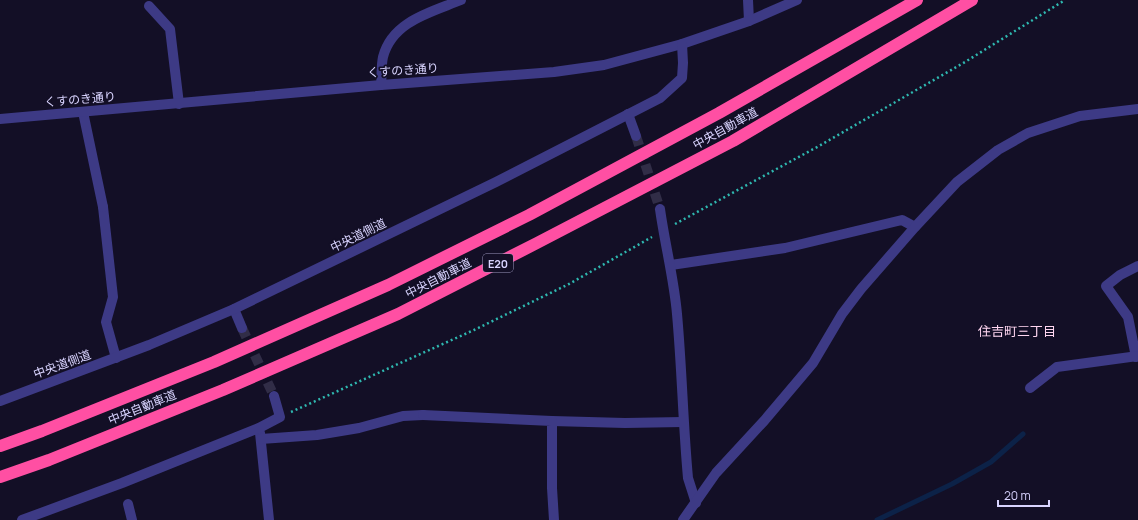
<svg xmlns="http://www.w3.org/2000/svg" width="1138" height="520" viewBox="0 0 1138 520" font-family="Manrope,'Noto Sans JP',sans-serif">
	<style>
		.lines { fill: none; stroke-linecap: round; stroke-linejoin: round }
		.stream { stroke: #0c2248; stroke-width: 5 }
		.minor-tunnel { stroke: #312d47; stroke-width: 10; stroke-dasharray: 10 5; stroke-linecap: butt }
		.path { stroke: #2fb8b0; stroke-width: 2.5; stroke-dasharray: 2 3; stroke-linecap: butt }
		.service { stroke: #3d3a85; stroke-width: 10 }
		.minor { stroke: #3d3a85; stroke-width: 10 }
		.tertiary { stroke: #3d3a85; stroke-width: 10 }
		.motorway-bridge { stroke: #ff4fa3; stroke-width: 12 }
		.labels { text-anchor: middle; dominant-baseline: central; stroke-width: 3.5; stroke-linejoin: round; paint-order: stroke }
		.shield { fill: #130f26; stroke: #9e99be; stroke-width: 1 }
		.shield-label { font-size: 11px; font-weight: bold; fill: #d9d4ff }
		.street-label { font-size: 12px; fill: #d9d4ff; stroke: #130f26 }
		.neighbourhood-label { font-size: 13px; fill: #ffd6f0; stroke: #130f26 }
	</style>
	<rect width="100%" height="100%" fill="#130f26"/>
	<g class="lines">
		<path class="stream" d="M877,520L952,484L991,462L1023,434"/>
		<g class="minor-tunnel">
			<path d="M636,136L660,209"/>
			<path d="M242,328L274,396"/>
		</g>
		<g class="path">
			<path d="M675,224L819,146L965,62L1065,0"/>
			<path d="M291,412L474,330L569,284L652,237"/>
		</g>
		<g class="service">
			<path d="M149,6L170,29L179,104"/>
			<path d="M103,207L113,297L106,322L116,358"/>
			<path d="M671,265L785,248L902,220L915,227"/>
			<path d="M552,421L625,423L683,422"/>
			<path d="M260,433L269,520"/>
			<path d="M261,439L317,435L359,428L403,416L423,415"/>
		</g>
		<g class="minor">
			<path d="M748,0L749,21"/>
			<path d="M83,112L103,207"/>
			<path d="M628,114L636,136"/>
			<path d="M660,209C665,245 674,279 677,314C682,369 683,424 688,478L696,503"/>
			<path d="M234,309L242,328"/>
			<path d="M1136,357L1128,317L1106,286L1120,275L1138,266"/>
			<path d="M1030,388L1057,367L1138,356"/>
			<path d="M423,415L552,421V488L554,520"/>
			<path d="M128,504L132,520"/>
			<path d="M22,520L122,483L259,428L280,417L274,396"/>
			<path d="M683,520L716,473L764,421L813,363L842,314L861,289L915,227L957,182L998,150L1028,133L1080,116L1138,109"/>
		</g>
		<g class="tertiary">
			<path d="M381,85C382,75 381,66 383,57C392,21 432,12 461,0"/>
			<path d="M0,119L381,85L554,72L604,65L682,44L749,21L797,0"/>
			<path d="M0,401L149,345L234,309L496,182L660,98L682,78L683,63L682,44"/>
		</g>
		<g class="motorway-bridge">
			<path d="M0,446L42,431L214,362L388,285L529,215L719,113L917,0"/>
			<path d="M0,477L49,460L223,390L398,314L537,243L733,141L972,0"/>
		</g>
	</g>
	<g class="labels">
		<rect class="shield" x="483" y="254" width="30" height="18" rx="3"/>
		<g class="shield-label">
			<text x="498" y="263">E20</text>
		</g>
		<g class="street-label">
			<text transform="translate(403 70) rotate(-4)">くすのき通り</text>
			<text transform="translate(80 99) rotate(-5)">くすのき通り</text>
			<text transform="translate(725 128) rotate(-29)">中央自動車道</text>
			<text transform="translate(358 235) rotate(-26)">中央道側道</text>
			<text transform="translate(438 278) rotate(-27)">中央自動車道</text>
			<text transform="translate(62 364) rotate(-20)">中央道側道</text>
			<text transform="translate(142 407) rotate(-22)">中央自動車道</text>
		</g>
		<g class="neighbourhood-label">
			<text x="1017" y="331">住吉町三丁目</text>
		</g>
	</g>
	<path d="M998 500v6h51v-6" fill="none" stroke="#d9d4ff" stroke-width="2"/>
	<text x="1004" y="500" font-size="12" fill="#d9d4ff" stroke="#130f26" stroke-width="3" paint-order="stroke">20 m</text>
</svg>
